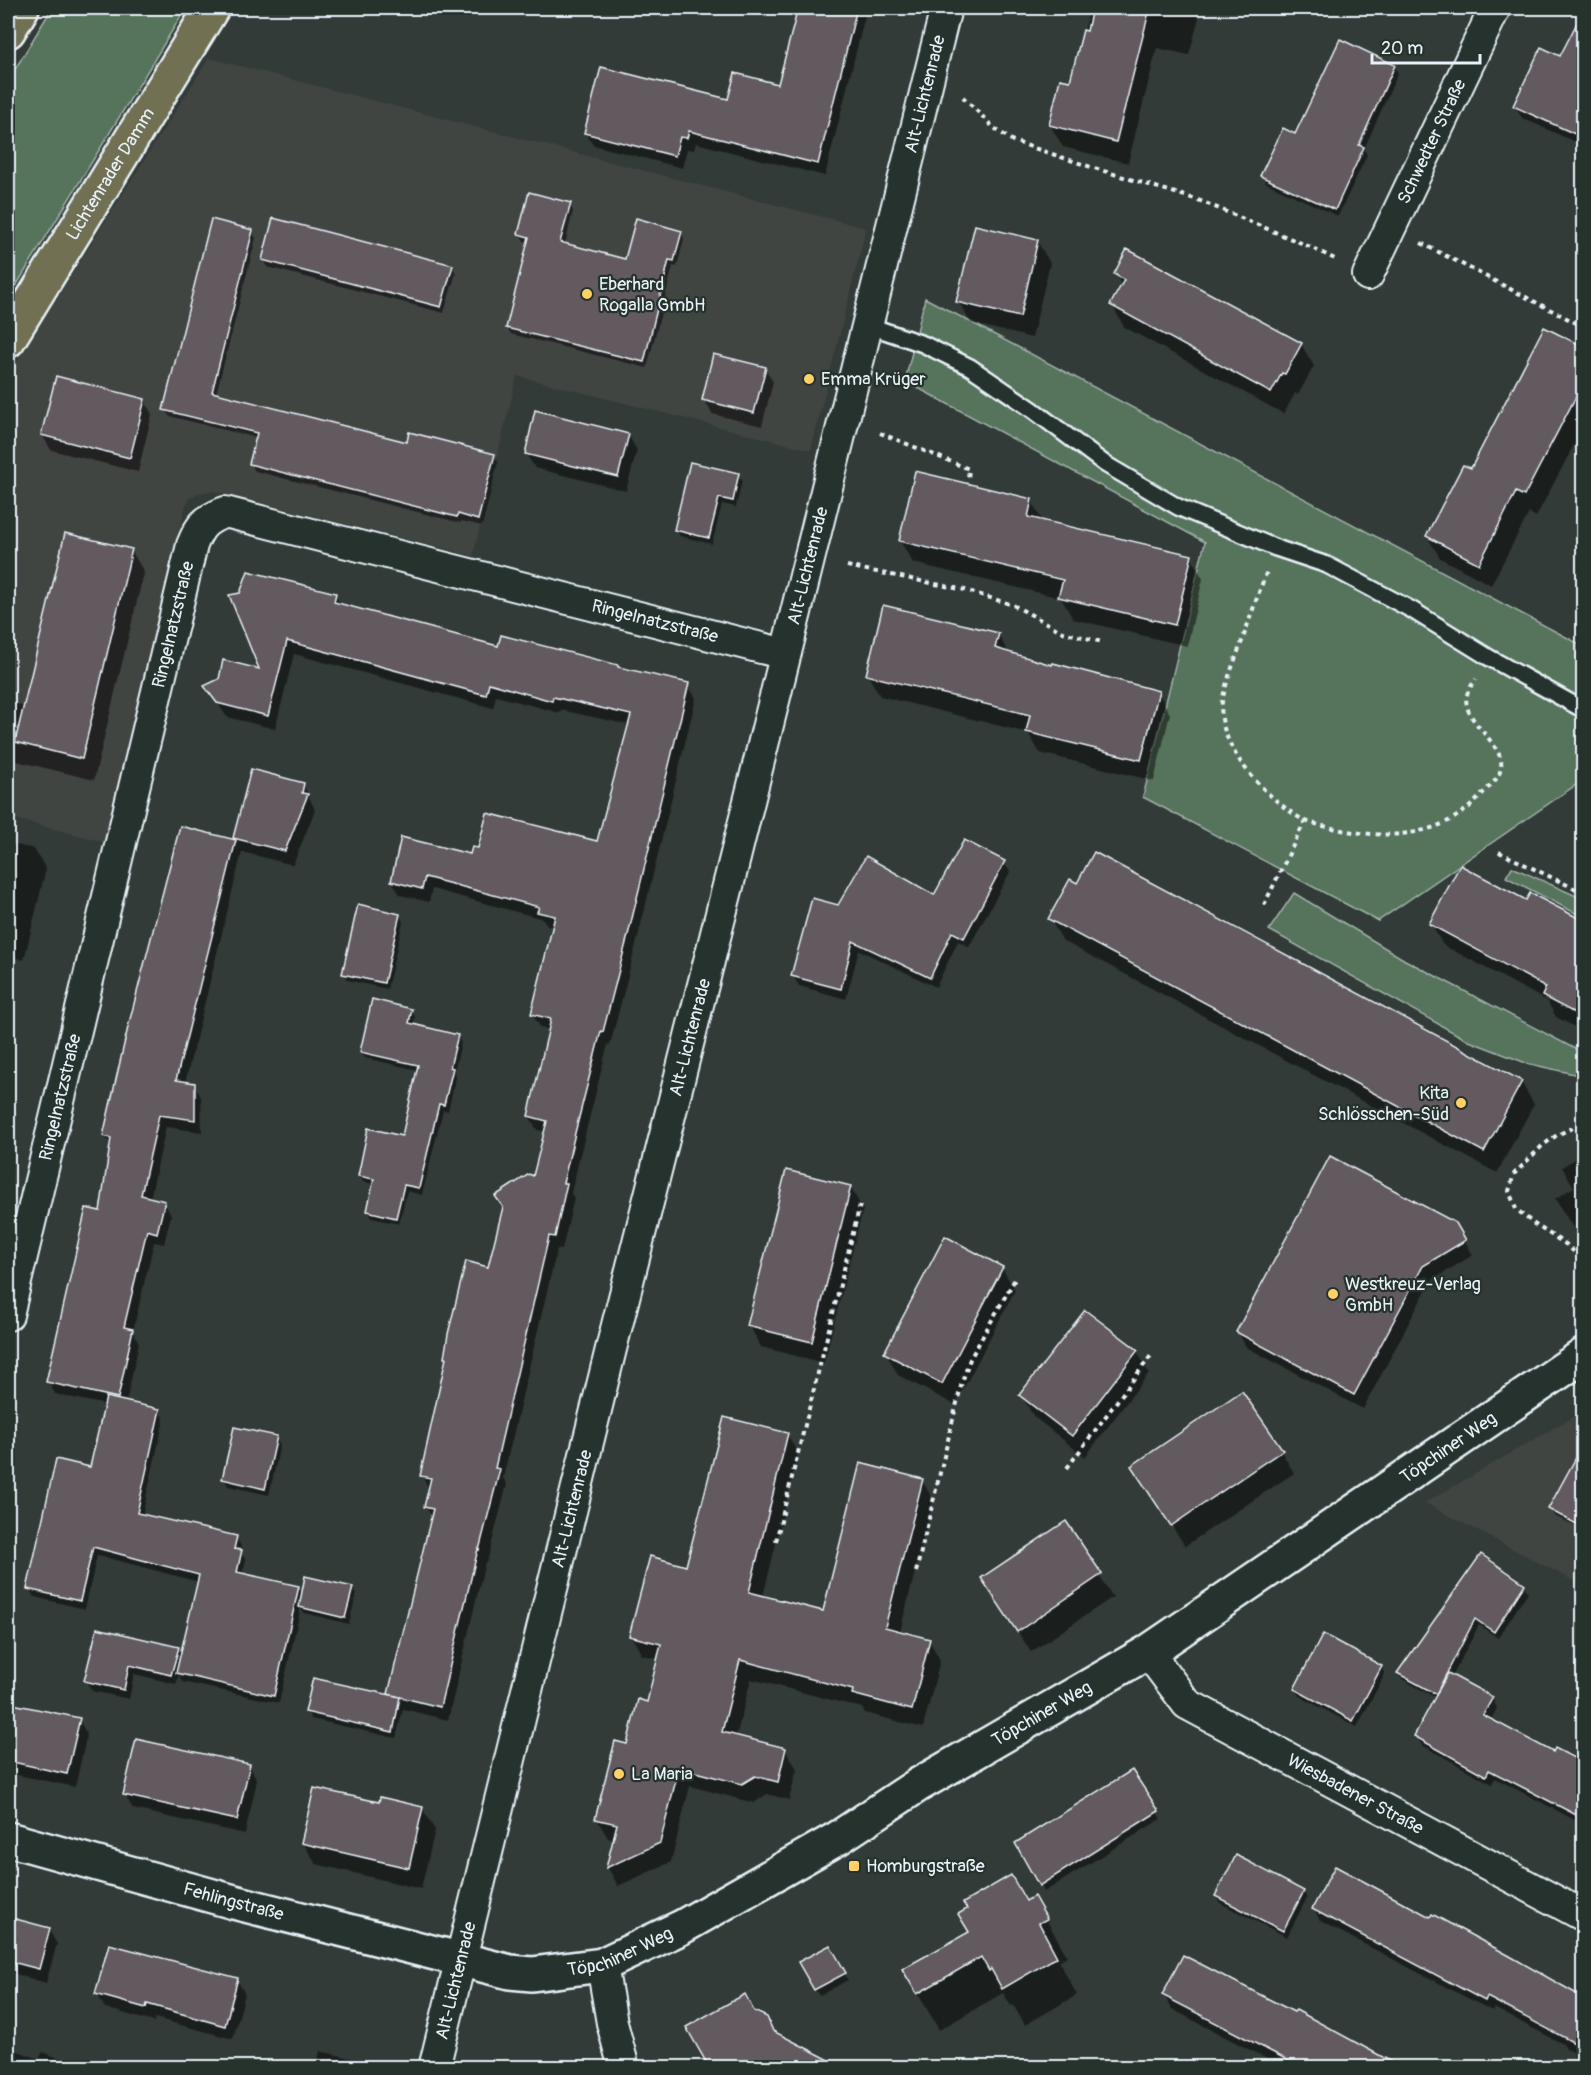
<svg xmlns="http://www.w3.org/2000/svg" width="1591" height="2075" viewBox="0 0 1591 2075" font-family="Pangolin,sans-serif">
	<style>
		.built { fill: #414443 }
		.green { fill: #57735b; stroke: #a0b2aa; stroke-width: 1.5 }
		.shadow { fill: #0007 }
		.building { fill: #635a60; stroke: #e8f1f8; stroke-width: 1.5 }
		.lines { fill: none; stroke-linecap: round; stroke-linejoin: round }
		.lane-casing { stroke: #e8f1f8; stroke-width: 20 }
		.street-casing { stroke: #e8f1f8; stroke-width: 34 }
		.secondary-casing { stroke: #e8f1f8; stroke-width: 38 }
		.primary-casing { stroke: #e8f1f8; stroke-width: 38 }
		.path { stroke: #e8f1f8; stroke-width: 4; stroke-dasharray: 4.5 4.5; stroke-linecap: butt }
		.lane { stroke: #26332d; stroke-width: 15 }
		.street { stroke: #26332d; stroke-width: 30 }
		.secondary { stroke: #26332d; stroke-width: 33 }
		.primary { stroke: #716f52; stroke-width: 33 }
		.poi-dot { fill: #ffd166; stroke: #26332d; stroke-width: 2 }
		.labels { text-anchor: middle; dominant-baseline: central; stroke-width: 4.5; stroke-linejoin: round; paint-order: stroke }
		.street-label { font-size: 18px; fill: #e8f1f8; stroke: #26332d }
		.poi-label { font-size: 18px; fill: #e8f1f8; stroke: #26332d; text-anchor: start }
	</style>
	<rect width="100%" height="100%" fill="#323b37"/>
	<filter id="ink" filterUnits="userSpaceOnUse"><feTurbulence type="fractalNoise" baseFrequency=".0167" numOctaves="2"/><feDisplacementMap in="SourceGraphic" scale="12" xChannelSelector="R" yChannelSelector="G"/><feConvolveMatrix kernelMatrix="1 2 1 2 8 2 1 2 1" color-interpolation-filters="sRGB"/></filter>
	<g filter="url(#ink)">
		<g class="built">
			<path d="M209,58L866,228L811,450L517,376L473,556L213,491L198,493L189,499L185,508L104,842L8,817V375Z"/>
			<path d="M1583,1411V1586L1425,1503Z"/>
		</g>
		<g class="green">
			<path d="M52,8H186L8,299V81Z"/>
			<path d="M925,298L1583,646V780L1378,921L1143,797L1205,542L905,381Z"/>
			<path d="M1512,867L1583,899V917L1506,877Z"/>
			<path d="M1294,893L1405,960L1583,1053V1076L1526,1063L1469,1041L1269,930Z"/>
		</g>
		<g class="shadow">
			<path d="M800,8H867L825,176L696,143L694,150L687,149L682,168L593,145L585,132L729,101L780,86Z"/>
			<path d="M1090,8H1193L1199,18L1189,55L1157,48L1128,163L1063,147L1050,125L1071,83Z"/>
			<path d="M1584,49V146L1522,118L1515,106L1561,58Z"/>
			<path d="M1394,66L1398,73L1364,149L1367,155L1338,216L1266,183L1262,176L1296,136Z"/>
			<path d="M570,204L573,211L565,245L626,261L681,232L684,239L677,267L673,266L647,368L511,334L507,327L529,242L524,241L520,234Z"/>
			<path d="M252,232L256,238L216,394L408,444L494,455L498,462L482,526L461,521V523L255,471L251,464L257,438L169,416L165,409Z"/>
			<path d="M1037,241L1050,263L1032,338L971,323L958,301Z"/>
			<path d="M263,260L452,266L456,273L444,313L267,267Z"/>
			<path d="M1116,274L1301,344L1314,366L1298,395L1295,393L1284,414L1124,327L1112,305L1122,286Z"/>
			<path d="M1584,349V426L1536,517L1529,513L1491,585L1440,558L1427,536L1471,470Z"/>
			<path d="M765,368L773,382L762,426L712,414L704,399Z"/>
			<path d="M144,400L152,414L138,472L51,450L42,435Z"/>
			<path d="M628,435L637,450L626,491L535,468L526,454Z"/>
			<path d="M738,474L742,481L736,507L722,504L712,544L680,536L676,529Z"/>
			<path d="M1031,500L1043,522L1191,557L1203,579L1187,646L1073,619L1061,598L913,563L900,541Z"/>
			<path d="M131,550L144,572L94,780L8,759V702L25,706Z"/>
			<path d="M335,595L341,605L499,648L619,669L688,685L696,698L635,949L610,1045L608,1044L583,1143L571,1193L574,1198L562,1250L557,1249L503,1478L507,1484L487,1562H485L448,1720L403,1709L396,1738L311,1719L307,1712L391,1697L390,1694L432,1517L426,1507L430,1490L422,1476L447,1361L446,1358L534,1177L546,1132L537,1130L529,1116L550,1030L540,1027L532,1014L554,927L547,925L543,919L432,889L429,902L400,895L392,881L471,856L598,843L629,725L561,710L560,713L496,696L493,708L294,654L275,729L227,717L206,686L261,671L231,596Z"/>
			<path d="M998,634L1009,654L1158,692L1170,714L1154,781L1040,753L1028,733L880,696L867,674Z"/>
			<path d="M303,784L315,810L293,865L242,852L185,1083L194,1084L201,1097L202,1132L166,1127L150,1199L164,1202L171,1215L164,1244L154,1242L133,1331L139,1343L126,1403L159,1411L164,1419L142,1516L236,1538L241,1546L240,1552L246,1560L242,1575L298,1587L303,1595L352,1588L356,1595L349,1624L304,1613L301,1607L279,1703L182,1682L179,1675L176,1684L134,1674L129,1699L92,1691L86,1681L98,1630L178,1648L182,1654L199,1582L97,1555L85,1609L34,1597L29,1588L91,1468L106,1405L55,1394L48,1381L101,1213L111,1146L105,1136L181,827L237,842L235,838Z"/>
			<path d="M8,843L34,849L46,869L24,960L8,956Z"/>
			<path d="M1004,862L1010,872L969,947L958,941L936,987L859,950L846,999L799,986L793,976L838,906L935,897Z"/>
			<path d="M1527,902L1584,923V1032L1556,1017L1547,1001L1443,945L1431,924Z"/>
			<path d="M399,915L403,922L387,989L347,980L344,973Z"/>
			<path d="M1050,919L1521,1082L1534,1104L1497,1173L1063,941Z"/>
			<path d="M411,1010L415,1017L413,1025L457,1036L461,1043L454,1072L456,1076L448,1111L443,1110L422,1195L407,1191L399,1224L372,1218L368,1211L374,1184L363,1182L360,1176L404,1137L418,1070L365,1058L361,1051Z"/>
			<path d="M1584,1153V1245L1555,1199L1574,1187L1562,1167Z"/>
			<path d="M850,1187L863,1209L824,1363L761,1347L749,1325Z"/>
			<path d="M1455,1224L1473,1255L1431,1281L1363,1409L1246,1347L1238,1332Z"/>
			<path d="M1002,1268L1015,1290L955,1405L898,1375L886,1353Z"/>
			<path d="M1137,1351L1149,1373L1085,1457L1034,1417L1021,1395Z"/>
			<path d="M787,1434L798,1453L763,1597L824,1613L922,1480L933,1500L900,1632L929,1640L940,1660L923,1728L865,1713L862,1708L751,1679L736,1737L785,1749L797,1769L789,1800L767,1794L754,1803L690,1786L671,1862L618,1886L608,1868L615,1840L608,1838L596,1818L648,1703L659,1659L642,1655L631,1636L687,1568Z"/>
			<path d="M276,1438L280,1445L269,1495L228,1486L224,1479Z"/>
			<path d="M1281,1451L1294,1473L1185,1546L1133,1467Z"/>
			<path d="M1584,1473V1531L1554,1516L1550,1509Z"/>
			<path d="M1065,1524L1113,1597L1031,1652L983,1579Z"/>
			<path d="M1481,1556L1524,1586L1528,1592L1498,1638L1479,1625L1452,1677L1492,1698L1497,1708L1491,1720L1554,1754L1576,1761L1584,1749V1825L1495,1778L1492,1784L1422,1745L1416,1736L1436,1698L1402,1679L1398,1673Z"/>
			<path d="M1381,1667L1385,1674L1357,1727L1299,1696L1295,1689Z"/>
			<path d="M8,1704L79,1720L87,1734L75,1787L8,1773Z"/>
			<path d="M249,1765L257,1780L245,1834L133,1809L125,1795Z"/>
			<path d="M1132,1772L1161,1819L1044,1892L1017,1844Z"/>
			<path d="M380,1804L422,1808L435,1830L421,1889L316,1864L303,1843Z"/>
			<path d="M1303,1892L1307,1898L1287,1937L1220,1903L1216,1896Z"/>
			<path d="M1034,1898L1067,1956L1059,1961L1077,1995L1025,2025L1013,2005L1011,2006L1003,1993L939,2030L904,1969L971,1933L969,1910L1025,1903Z"/>
			<path d="M1314,1909L1566,1989L1567,1988L1584,1996V2058L1566,2049L1563,2044L1494,2008L1492,2011L1320,1921Z"/>
			<path d="M8,1918L49,1930L57,1944L46,1983L8,1972Z"/>
			<path d="M829,1947L848,1980L819,1996L800,1963Z"/>
			<path d="M237,1980L245,1994L233,2039L155,2018L154,2022L105,2008L97,1994Z"/>
			<path d="M1164,1995L1295,2014L1296,2012L1399,2068H1284L1172,2009Z"/>
			<path d="M753,2012L774,2033L839,2068H710L688,2028Z"/>
			<path d="M10,2048L39,2059L43,2052L71,2063L73,2068H8V2056Z"/>
			<path d="M320,2051L363,2061L367,2068H316Z"/>
		</g>
		<g class="building">
			<path d="M798,8H857L818,164L689,131L687,138L680,137L675,156L584,133L601,67L728,99L735,73L778,84Z"/>
			<path d="M1092,8H1150L1116,142L1049,125L1060,79L1070,81L1083,30L1087,31Z"/>
			<path d="M1584,9V138L1513,106L1541,47L1560,56Z"/>
			<path d="M1340,39L1395,65L1359,145L1364,147L1335,210L1260,176L1283,128L1295,134Z"/>
			<path d="M529,192L571,203L560,242L625,259L636,218L682,231L674,261L669,260L644,362L506,328L529,237L518,234Z"/>
			<path d="M273,218L453,265L441,307L262,260Z"/>
			<path d="M211,219L253,230L212,392L407,442L409,432L495,454L478,520L458,514L457,517L249,464L257,433L163,410Z"/>
			<path d="M975,225L1038,240L1020,317L956,302Z"/>
			<path d="M1127,249L1302,343L1285,374L1282,373L1271,393L1110,305L1124,280L1114,274Z"/>
			<path d="M1544,327L1584,347V381L1524,496L1516,492L1479,564L1426,536L1463,465L1471,468Z"/>
			<path d="M713,354L766,367L754,413L702,400Z"/>
			<path d="M56,376L145,399L130,458L41,435Z"/>
			<path d="M535,410L629,434L618,477L525,454Z"/>
			<path d="M690,462L739,473L733,501L719,498L709,538L674,530Z"/>
			<path d="M915,471L1032,499L1028,517L1192,555L1175,625L1058,597L1063,580L899,541Z"/>
			<path d="M65,533L132,549L82,759L15,742Z"/>
			<path d="M248,571L336,593L334,602L498,646L501,635L618,665V667L689,683L628,935L603,1032L601,1031L576,1129L563,1183H567L555,1237L549,1236L495,1468L500,1469L479,1550L478,1549L440,1707L388,1694L433,1509L424,1507L431,1478L420,1476L446,1358H444L448,1334L466,1261L488,1267L503,1207L495,1196L529,1174L533,1176L547,1121L528,1116L551,1019L531,1014L555,916L537,912L539,907L425,877L422,889L391,881L401,837L470,854L472,847L478,848L487,813L597,841L631,715L553,697L552,701L489,683L486,695L287,641L268,716L217,703L204,686L219,679L223,660L259,669L229,595L240,593Z"/>
			<path d="M883,605L999,633L995,648L1052,665L1053,663L1159,691L1141,760L1026,732L1030,715L866,675Z"/>
			<path d="M251,769L304,783L302,793L308,794L285,851L233,838Z"/>
			<path d="M180,826L236,840L176,1080L195,1083V1120L159,1115L141,1195L165,1201L157,1233L147,1230L124,1327L133,1329L118,1398L46,1382L86,1208L100,1211L111,1138L103,1136L128,1027Z"/>
			<path d="M964,840L1005,861L964,938L952,932L930,978L853,941L841,989L791,976L812,898L838,905L866,856L934,895Z"/>
			<path d="M1094,852L1522,1081L1484,1152L1048,919L1070,879L1077,883Z"/>
			<path d="M1460,865L1526,900L1530,893L1584,921V1018L1542,996L1546,987L1429,924Z"/>
			<path d="M358,904L400,914L384,983L342,974Z"/>
			<path d="M372,999L412,1009L409,1023L458,1035L450,1067L453,1068L444,1105L439,1104L419,1188L404,1185L396,1218L367,1211L374,1179L358,1176L368,1128L402,1136L418,1065L360,1052Z"/>
			<path d="M1330,1156L1456,1223L1466,1240L1423,1266L1354,1395L1236,1332Z"/>
			<path d="M786,1170L851,1186L812,1342L747,1326Z"/>
			<path d="M945,1236L1003,1267L942,1384L884,1353Z"/>
			<path d="M1085,1310L1138,1350L1072,1436L1019,1395Z"/>
			<path d="M1242,1391L1283,1450L1171,1526L1131,1466Z"/>
			<path d="M106,1397L160,1409L137,1513L237,1536L234,1549L242,1550L237,1572L299,1586L274,1696L176,1673L199,1575L93,1547L80,1601L27,1589L56,1459L90,1467Z"/>
			<path d="M724,1417L788,1433L749,1592L823,1611L860,1463L923,1479L885,1627L930,1639L912,1710L852,1694L853,1690L740,1660L722,1732L786,1748L778,1782L755,1776L742,1784L679,1768L660,1843L606,1868L617,1824L595,1819L615,1741L627,1744L638,1699L647,1702L661,1644L629,1636L650,1556L686,1566Z"/>
			<path d="M234,1427L277,1436L265,1489L222,1479Z"/>
			<path d="M1584,1443V1528L1548,1509Z"/>
			<path d="M1066,1521L1102,1574L1017,1632L981,1578Z"/>
			<path d="M1481,1554L1525,1584L1494,1632L1475,1619L1436,1694L1397,1673Z"/>
			<path d="M305,1576L353,1587L345,1618L299,1607Z"/>
			<path d="M97,1628L179,1647L171,1675L129,1665L124,1690L84,1681Z"/>
			<path d="M1323,1634L1382,1666L1353,1721L1294,1689Z"/>
			<path d="M1448,1673L1493,1697L1483,1715L1553,1752L1555,1748L1584,1763V1819L1489,1770L1486,1776L1414,1736Z"/>
			<path d="M313,1678L400,1697L393,1732L305,1712Z"/>
			<path d="M8,1703L80,1718L67,1774L8,1761Z"/>
			<path d="M136,1739L250,1764L237,1820L123,1795Z"/>
			<path d="M1132,1770L1159,1811L1039,1886L1015,1843Z"/>
			<path d="M314,1788L379,1802L380,1797L423,1807L409,1868L301,1843Z"/>
			<path d="M1236,1855L1304,1891L1283,1931L1215,1896Z"/>
			<path d="M1335,1866L1430,1917L1432,1914L1508,1955L1584,1998V2048L1487,1997L1485,2001L1312,1909Z"/>
			<path d="M1011,1875L1026,1901L1034,1896L1047,1919L1039,1923L1057,1957L1002,1989L991,1969L989,1971L981,1957L917,1994L902,1969L969,1932L958,1914L967,1909L963,1903Z"/>
			<path d="M8,1917L50,1928L39,1969L8,1961Z"/>
			<path d="M109,1944L238,1978L225,2026L147,2004L146,2008L95,1994Z"/>
			<path d="M830,1945L846,1973L814,1990L798,1962Z"/>
			<path d="M1183,1955L1294,2012L1296,2010L1401,2067H1301L1162,1995Z"/>
			<path d="M745,1994L754,2011L767,2017L773,2031L843,2067H709L686,2027Z"/>
		</g>
		<g class="lines">
			<g class="lane-casing">
				<path id="lane" d="M867,325L923,344L970,367L1033,410L1105,464L1178,507L1276,548L1327,565L1412,610L1488,657L1584,710"/>
			</g>
			<g class="street-casing">
				<g id="street">
					<path id="s1" d="M1368,275L1495,8"/>
					<path id="s2" d="M8,1315L192,545C200,525 205,520 225,512L785,654"/>
					<path id="s3" d="M1148,1652L1187,1704L1584,1916"/>
					<path d="M602,1965L612,2023L624,2068"/>
					<path id="s4" d="M434,2068L611,1349L730,878L946,8"/>
				</g>
			</g>
			<g class="secondary-casing">
				<g id="secondary">
					<path id="s5" d="M8,1839L234,1902L510,1972L532,1974L602,1965L682,1927L838,1838L918,1785L1148,1652L1584,1355"/>
				</g>
			</g>
			<g class="primary-casing">
				<g id="primary">
					<path d="M8,31L22,8"/>
					<path id="s6" d="M8,340L212,8"/>
				</g>
			</g>
			<g class="path">
				<path d="M963,97L994,128L1013,141L1091,167L1198,200L1306,245L1337,260"/>
				<path d="M1421,243L1584,327"/>
				<path d="M880,433L969,469L968,478"/>
				<path d="M847,566L965,590L1013,605L1063,632L1102,642"/>
				<path d="M1305,821C1366,839 1438,847 1483,793C1490,786 1500,778 1501,767C1505,743 1460,721 1467,695C1468,690 1473,683 1476,679"/>
				<path d="M1499,852L1584,893"/>
				<path d="M1264,905L1305,821C1269,801 1215,747 1222,702C1226,681 1235,660 1242,641C1250,618 1258,594 1267,571"/>
				<path d="M1584,1115L1579,1125L1557,1135L1542,1146L1514,1174L1509,1191L1516,1209L1534,1224L1567,1245L1584,1261"/>
				<path d="M1067,1468L1153,1353"/>
				<path d="M776,1541L860,1205"/>
				<path d="M916,1572L962,1382L970,1359L1015,1279"/>
			</g>
			<use href="#lane" class="lane"/>
			<use href="#street" class="street"/>
			<use href="#secondary" class="secondary"/>
			<use href="#primary" class="primary"/>
		</g>
	</g>
	<g class="poi-dot">
		<circle cx="587" cy="294" r="6"/>
		<circle cx="809" cy="379" r="6"/>
		<circle cx="1461" cy="1103" r="6"/>
		<circle cx="1333" cy="1294" r="6"/>
		<circle cx="619" cy="1774" r="6"/>
		<rect x="848" y="1860" width="12" height="12" rx="3"/>
	</g>
	<g class="labels">
		<g class="street-label">
			<text stroke="none"><textPath href="#s4" startOffset="2034">Alt-Lichtenrade</textPath></text>
			<text stroke="none"><textPath href="#s1" startOffset="148">Schwedter Straße</textPath></text>
			<text stroke="none"><textPath href="#s6" startOffset="195">Lichtenrader Damm</textPath></text>
			<text stroke="none"><textPath href="#s4" startOffset="1548">Alt-Lichtenrade</textPath></text>
			<text stroke="none"><textPath href="#s2" startOffset="1284">Ringelnatzstraße</textPath></text>
			<text stroke="none"><textPath href="#s2" startOffset="710">Ringelnatzstraße</textPath></text>
			<text stroke="none"><textPath href="#s4" startOffset="1062">Alt-Lichtenrade</textPath></text>
			<text stroke="none"><textPath href="#s2" startOffset="224">Ringelnatzstraße</textPath></text>
			<text stroke="none"><textPath href="#s5" startOffset="1605">Töpchiner Weg</textPath></text>
			<text stroke="none"><textPath href="#s4" startOffset="576">Alt-Lichtenrade</textPath></text>
			<text stroke="none"><textPath href="#s5" startOffset="1119">Töpchiner Weg</textPath></text>
			<text stroke="none"><textPath href="#s3" startOffset="256">Wiesbadener Straße</textPath></text>
			<text stroke="none"><textPath href="#s5" startOffset="234">Fehlingstraße</textPath></text>
			<text stroke="none"><textPath href="#s5" startOffset="633">Töpchiner Weg</textPath></text>
			<text stroke="none"><textPath href="#s4" startOffset="90">Alt-Lichtenrade</textPath></text>
		</g>
		<g class="poi-label">
			<text x="599" y="284">Eberhard<tspan x="599" dy="21">Rogalla GmbH</tspan></text>
			<text x="821" y="379">Emma Krüger</text>
			<text x="1449" y="1093" text-anchor="end">Kita<tspan x="1449" dy="21">Schlösschen-Süd</tspan></text>
			<text x="1345" y="1284">Westkreuz-Verlag<tspan x="1345" dy="21">GmbH</tspan></text>
			<text x="631" y="1774">La Maria</text>
			<text x="866" y="1866">Homburgstraße</text>
		</g>
	</g>
	<rect width="1591" height="2075" fill="none" stroke="#26332d" stroke-width="30"/>
	<rect x="15" y="15" width="1561" height="2045" fill="none" stroke="#e8f1f8" stroke-width="2" filter="url(#ink)"/>
	<path d="M1372 54v9h108v-9" fill="none" stroke="#e8f1f8" stroke-width="3"/>
	<text x="1381" y="54" font-size="18" fill="#e8f1f8" stroke="#26332d" stroke-width="4.5" paint-order="stroke">20 m</text>
</svg>
